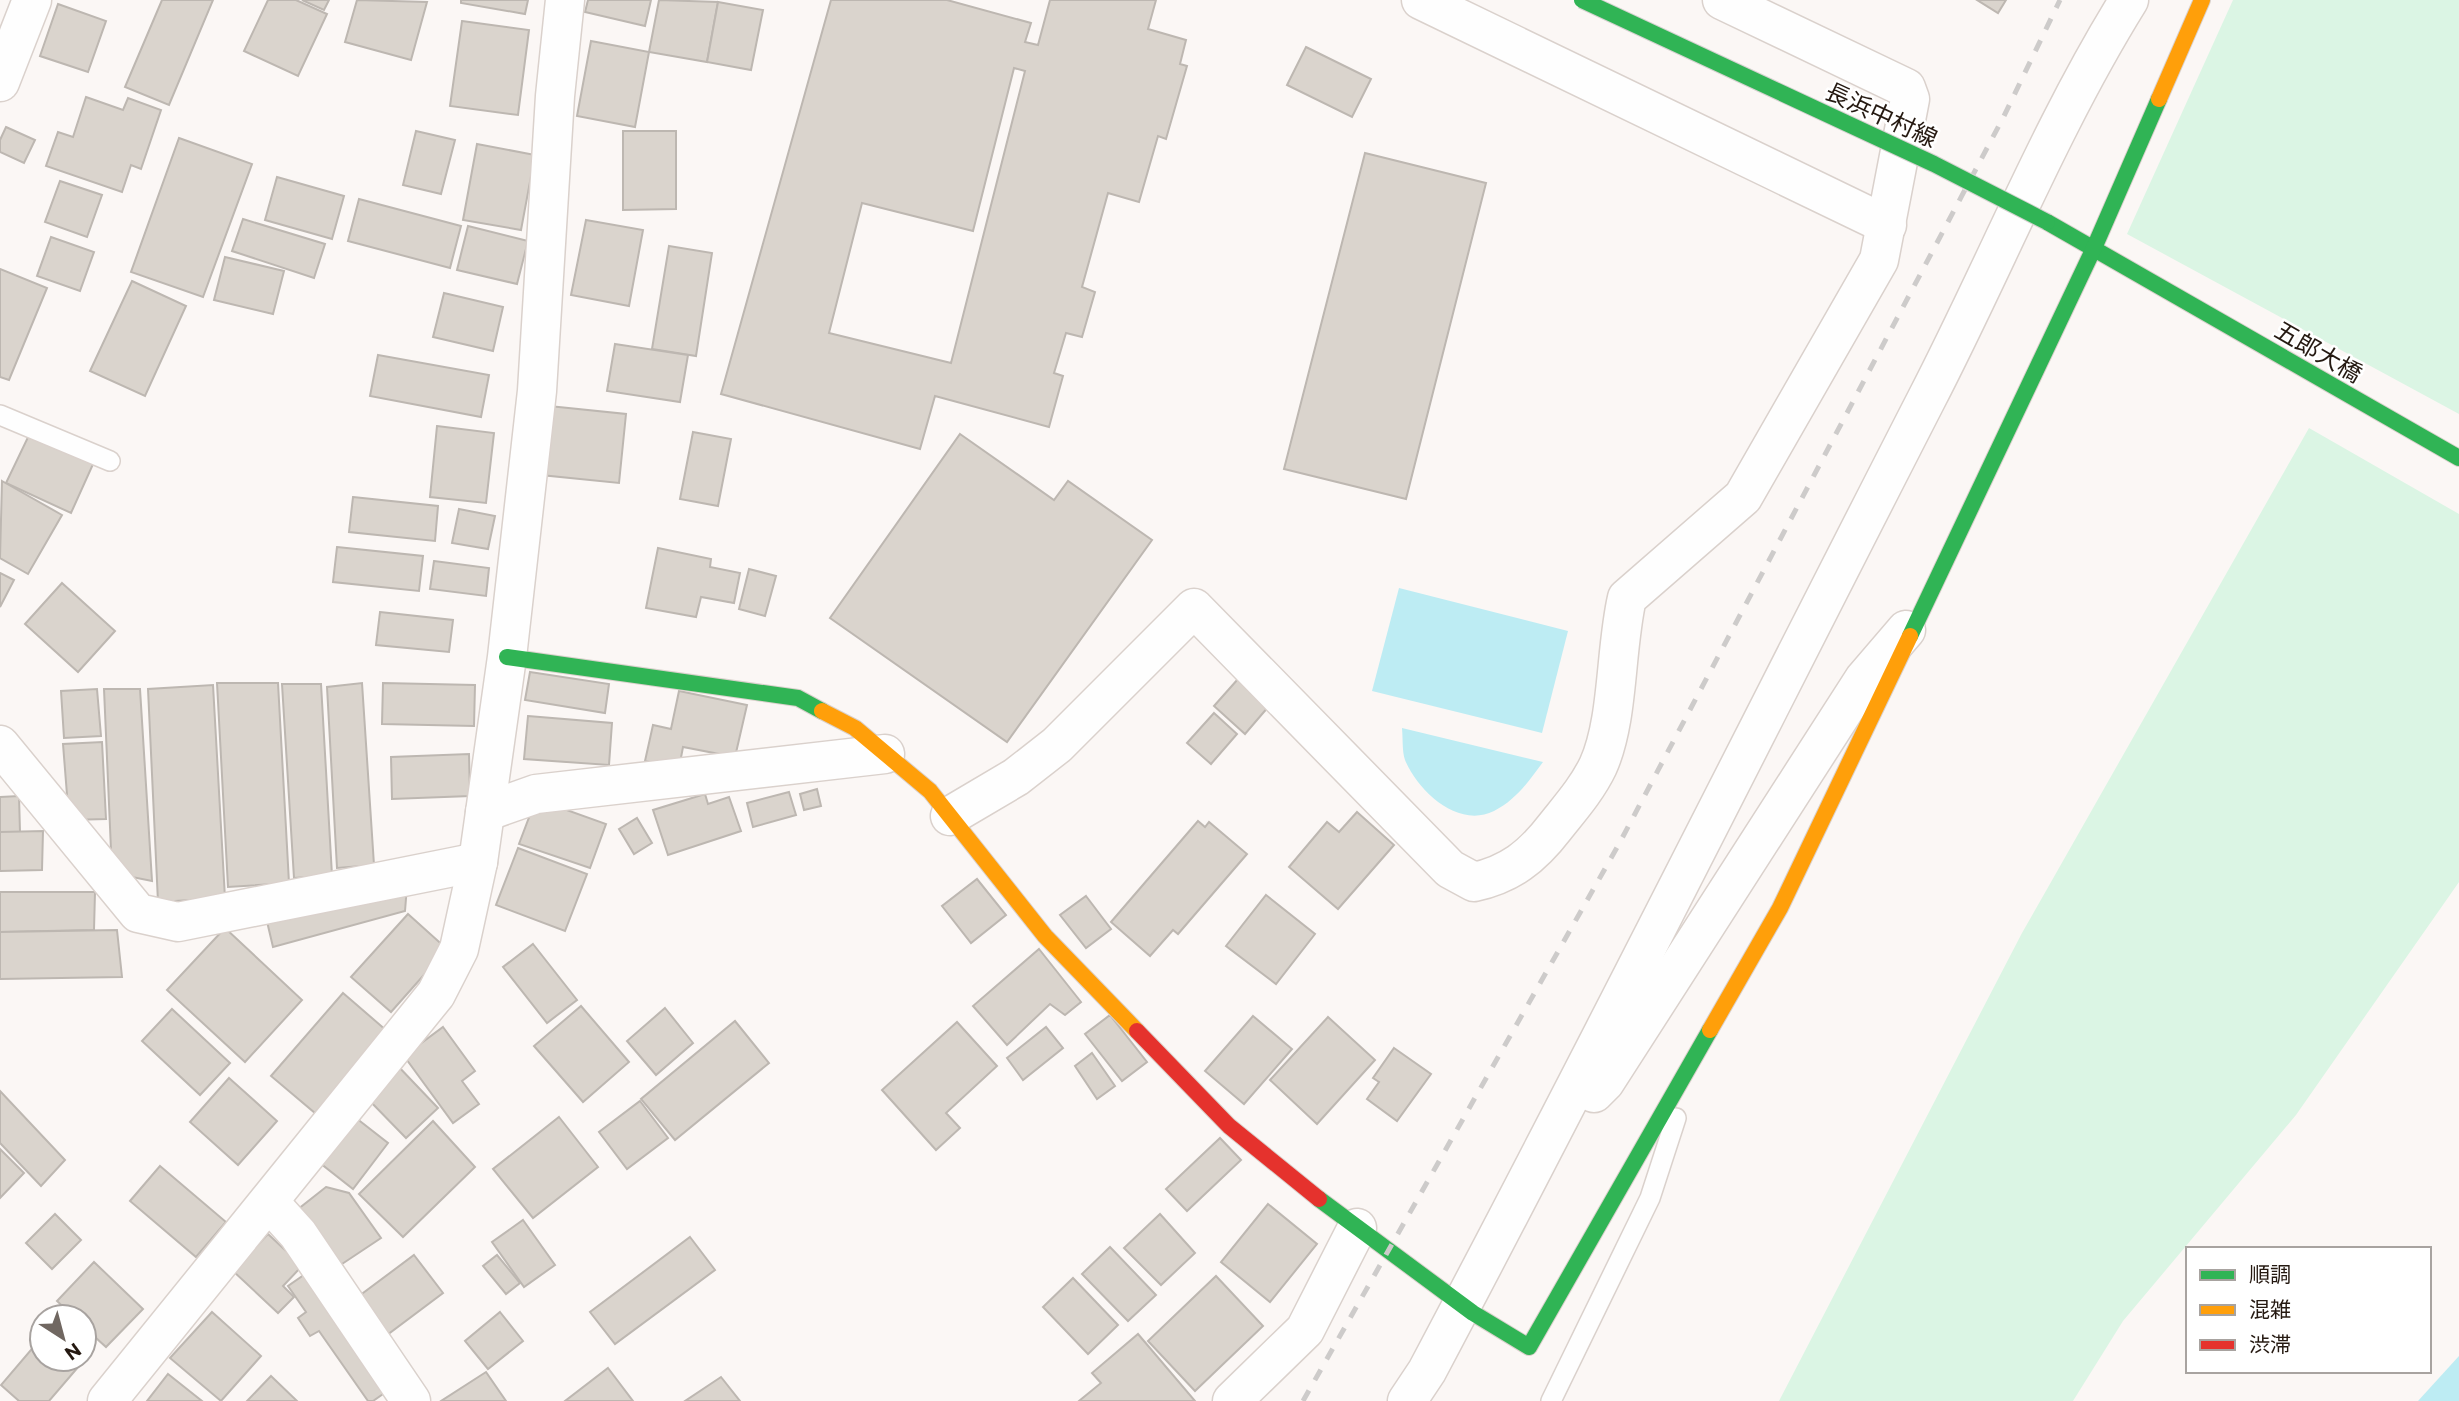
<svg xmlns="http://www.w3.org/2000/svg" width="2459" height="1401" viewBox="0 0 2459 1401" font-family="Commissioner,'Noto Sans JP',sans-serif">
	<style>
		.green { fill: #dbf5e4 }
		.water { fill: #bdecf3 }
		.building { fill: #dad4cd; stroke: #bdb7b1; stroke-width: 2; fill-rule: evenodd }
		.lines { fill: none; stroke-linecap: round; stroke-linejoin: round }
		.lane-casing { stroke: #dad1cc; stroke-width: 22 }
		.street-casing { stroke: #dad1cc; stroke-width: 41 }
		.fast-casing { stroke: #dad1cc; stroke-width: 18 }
		.slow-casing { stroke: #dad1cc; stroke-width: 18 }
		.jam-casing { stroke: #dad1cc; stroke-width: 18 }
		.lane { stroke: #fefefe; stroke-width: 19 }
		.street { stroke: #fefefe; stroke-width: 38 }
		.fast { stroke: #30b455; stroke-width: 16 }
		.slow { stroke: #ff9f0a; stroke-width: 16 }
		.jam { stroke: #e5322d; stroke-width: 16 }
		.rail { stroke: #cdcbca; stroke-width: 5; stroke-dasharray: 12 12; stroke-linecap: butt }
		.fast-bridge-casing { stroke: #d6d2d0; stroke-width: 18; stroke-linecap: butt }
		.fast-bridge { stroke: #30b455; stroke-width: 16 }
		.labels { text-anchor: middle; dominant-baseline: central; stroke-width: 5; stroke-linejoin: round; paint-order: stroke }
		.street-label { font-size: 24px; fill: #251911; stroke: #fff }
	</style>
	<rect width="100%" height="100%" fill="#fbf7f5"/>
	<g class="green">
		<path d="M2233,0H2459V414L2127,234Z"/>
		<path d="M2309,428L2459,514V882L2296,1115L2123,1321L2073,1401H1779L2022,933Z"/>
	</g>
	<g class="water">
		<path d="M1399,588L1568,631L1542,733L1372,691Z"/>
		<path d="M1402,728L1543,762C1529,781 1516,800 1494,811C1458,829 1418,791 1405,760C1402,751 1403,739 1402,728Z"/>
		<path d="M2459,1356V1401H2418Z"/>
	</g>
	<g class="building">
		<path d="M162,0H213L169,105L125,87Z"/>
		<path d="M268,0H296L327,14L298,76L244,51Z"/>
		<path d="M302,0H329L324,10Z"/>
		<path d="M357,0L427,2L411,60L345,42Z"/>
		<path d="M461,0H528L525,14L461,3Z"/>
		<path d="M588,0H651L645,26L585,12Z"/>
		<path d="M659,0L718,2L707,62L649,52Z"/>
		<path d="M831,0H947L1031,23L1025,42L1038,45L1050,0H1156L1148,29L1186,40L1180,64L1187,66L1166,139L1158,136L1139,202L1108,193L1082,287L1095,292L1082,337L1066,333L1054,373L1063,376L1049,427L935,396L920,449L721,394ZM1014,68L1025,71L951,363L829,333L862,203L973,231Z"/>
		<path d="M1977,0H2006L1998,13Z"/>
		<path d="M718,2L763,10L751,70L707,62Z"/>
		<path d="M58,4L106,21L88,72L40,56Z"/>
		<path d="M462,21L529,30L518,115L450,106Z"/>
		<path d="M591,41L649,52L635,127L577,116Z"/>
		<path d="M1306,47L1371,79L1352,117L1287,85Z"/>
		<path d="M86,97L123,110L128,98L161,110L141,169L131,165L122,192L46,166L58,132L73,137Z"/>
		<path d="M6,127L35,140L24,163L0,152V140Z"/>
		<path d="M416,131L455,140L441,194L403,185Z"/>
		<path d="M623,131H676V209L623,210Z"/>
		<path d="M179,138L252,164L203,297L131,272Z"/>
		<path d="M477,144L535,155L521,230L463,220Z"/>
		<path d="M1365,153L1486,183L1406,499L1284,469Z"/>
		<path d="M277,177L344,196L332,239L265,220Z"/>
		<path d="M60,181L102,195L87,237L45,222Z"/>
		<path d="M359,199L461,226L450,268L348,241Z"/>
		<path d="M243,219L325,244L314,278L232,251Z"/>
		<path d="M586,220L643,230L629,306L571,295Z"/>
		<path d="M468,226L528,241L517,284L457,270Z"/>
		<path d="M51,237L94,252L80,291L37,276Z"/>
		<path d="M669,246L712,253L696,356L652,349Z"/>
		<path d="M225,257L284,271L273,314L214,300Z"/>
		<path d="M0,269L47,288L9,380L0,377Z"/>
		<path d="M132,281L186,306L145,396L90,371Z"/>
		<path d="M444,293L503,307L493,351L433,337Z"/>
		<path d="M615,344L688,355L680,402L607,391Z"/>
		<path d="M378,355L489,375L481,417L370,396Z"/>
		<path d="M549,406L626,414L619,483L541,475Z"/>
		<path d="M437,426L494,433L486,503L430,497Z"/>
		<path d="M693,432L731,439L718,506L680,499Z"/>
		<path d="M30,433L94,462L71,513L6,483Z"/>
		<path d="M960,434L1054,500L1068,481L1152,540L1007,742L830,618Z"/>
		<path d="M2,481L62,515L28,574L0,558Z"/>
		<path d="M353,497L438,506L435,541L349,532Z"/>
		<path d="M459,509L495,516L488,549L452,543Z"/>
		<path d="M337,547L423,556L419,591L333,582Z"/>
		<path d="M658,548L711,559L710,567L740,573L734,603L701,597L696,617L646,608Z"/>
		<path d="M434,561L489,568L486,596L430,589Z"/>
		<path d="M749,569L776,576L765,616L739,609Z"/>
		<path d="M0,573L14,580L0,607Z"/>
		<path d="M62,583L115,631L78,672L25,624Z"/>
		<path d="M380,612L453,620L449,652L376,645Z"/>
		<path d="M530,672L609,684L605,713L525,700Z"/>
		<path d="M1238,679L1269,706L1245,734L1214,706Z"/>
		<path d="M217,683H278L289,883L228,887Z"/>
		<path d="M362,683L374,865L337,868L327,687Z"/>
		<path d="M383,683L475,685L474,726L382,724Z"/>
		<path d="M282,684H321L332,875L294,878Z"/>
		<path d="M213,685L225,898L158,902L148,689Z"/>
		<path d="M97,689L101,736L64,738L61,691Z"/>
		<path d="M104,689H140L152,881L112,873Z"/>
		<path d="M679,691L747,705L735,757L683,747L679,768L645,761L653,725L671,729Z"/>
		<path d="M1214,713L1237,734L1211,764L1187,743Z"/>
		<path d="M528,716L612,723L609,765L524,759Z"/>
		<path d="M102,742L106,819L69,820L63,744Z"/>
		<path d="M469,754L470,796L392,799L391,757Z"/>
		<path d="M817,789L821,806L804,810L800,794Z"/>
		<path d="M789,792L796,815L753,827L747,803Z"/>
		<path d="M705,794L708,804L729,797L741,831L668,855L653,810Z"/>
		<path d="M19,796L20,832H0V797Z"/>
		<path d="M536,799L606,824L590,868L519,844Z"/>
		<path d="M1357,812L1394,845L1338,909L1289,867L1327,822L1339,832Z"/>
		<path d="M637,818L652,843L634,854L619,829Z"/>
		<path d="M1198,821L1205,827L1209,822L1247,854L1178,934L1173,930L1150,956L1111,922Z"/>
		<path d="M43,831L42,870L0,871V832Z"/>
		<path d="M518,848L587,874L565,931L496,905Z"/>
		<path d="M977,879L1006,915L971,943L942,906Z"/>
		<path d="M407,886L405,911L273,947L265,913Z"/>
		<path d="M0,892H95L94,930L0,932Z"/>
		<path d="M1266,895L1315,934L1276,984L1226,946Z"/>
		<path d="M1086,896L1111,929L1086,948L1060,915Z"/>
		<path d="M408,914L447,949L391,1012L351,977Z"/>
		<path d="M225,928L302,1000L245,1062L167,990Z"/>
		<path d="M117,930L122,977L0,979V932Z"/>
		<path d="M533,944L577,1000L547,1023L503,967Z"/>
		<path d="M1039,949L1081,1002L1065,1015L1050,1004L1007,1045L973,1006Z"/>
		<path d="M343,993L387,1031L315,1113L271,1076Z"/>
		<path d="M581,1006L629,1062L583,1102L534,1046Z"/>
		<path d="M665,1008L693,1043L656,1075L627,1041Z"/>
		<path d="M172,1009L230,1063L200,1095L142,1041Z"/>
		<path d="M1110,1015L1147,1062L1122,1081L1085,1034Z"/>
		<path d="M1253,1016L1292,1049L1244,1104L1205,1071Z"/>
		<path d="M1328,1017L1375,1060L1317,1124L1270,1080Z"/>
		<path d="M735,1021L769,1063L675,1140L641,1099Z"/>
		<path d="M957,1022L997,1066L946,1113L960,1128L936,1150L882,1090Z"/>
		<path d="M443,1027L475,1071L462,1081L479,1104L453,1123L404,1056Z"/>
		<path d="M1046,1027L1063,1048L1023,1080L1007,1058Z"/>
		<path d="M1394,1048L1431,1074L1397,1121L1367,1099L1379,1082L1373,1078Z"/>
		<path d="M1092,1053L1115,1086L1097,1099L1075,1066Z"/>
		<path d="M396,1064L438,1108L406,1138L364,1095Z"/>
		<path d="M229,1078L277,1121L238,1165L190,1122Z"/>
		<path d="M0,1091L65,1160L41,1186L0,1143Z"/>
		<path d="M640,1101L668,1138L627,1169L599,1132Z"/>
		<path d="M559,1117L598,1167L533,1218L493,1169Z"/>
		<path d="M356,1118L388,1143L353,1189L320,1163Z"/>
		<path d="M433,1121L475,1167L403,1237L359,1194Z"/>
		<path d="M1220,1138L1241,1160L1187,1211L1166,1189Z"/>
		<path d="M0,1149L24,1173L0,1198Z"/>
		<path d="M160,1166L226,1222L196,1257L130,1201Z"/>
		<path d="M326,1187L349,1193L381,1238L339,1266L297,1210Z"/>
		<path d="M1268,1204L1317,1244L1270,1302L1221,1262Z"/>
		<path d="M55,1214L81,1240L52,1269L26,1243Z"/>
		<path d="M1160,1214L1195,1253L1161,1285L1124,1248Z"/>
		<path d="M523,1220L555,1265L524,1287L492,1242Z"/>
		<path d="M268,1234L302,1266L283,1286L294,1297L278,1313L233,1271Z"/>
		<path d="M690,1237L715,1270L615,1344L590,1312Z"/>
		<path d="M1110,1247L1156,1295L1128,1321L1082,1274Z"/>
		<path d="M414,1255L443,1293L383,1338L355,1299Z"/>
		<path d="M497,1255L520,1283L506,1294L483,1266Z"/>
		<path d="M94,1262L143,1309L106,1347L84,1327V1317H74L57,1301Z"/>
		<path d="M311,1270L393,1387L373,1401H368L319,1331L310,1336L298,1318L306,1312L288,1286Z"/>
		<path d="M1216,1276L1263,1326L1195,1391L1148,1341Z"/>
		<path d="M1073,1278L1118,1325L1088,1354L1043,1307Z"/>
		<path d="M212,1312L261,1356L221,1401L170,1358Z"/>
		<path d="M500,1312L523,1341L488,1369L465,1341Z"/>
		<path d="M1138,1334L1195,1401H1079L1101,1383L1092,1373Z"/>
		<path d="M42,1337V1359H71L79,1366L49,1401H19L1,1385Z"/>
		<path d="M608,1368L633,1401H565Z"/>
		<path d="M486,1372L506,1401H441Z"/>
		<path d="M168,1374L202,1401H147Z"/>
		<path d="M271,1376L297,1401H247Z"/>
		<path d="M721,1377L740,1401H685Z"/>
	</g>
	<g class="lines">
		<g class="lane-casing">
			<g id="lane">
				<path d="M0,415L110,461"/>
				<path d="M1551,1401L1650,1198L1676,1118"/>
			</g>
		</g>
		<g class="street-casing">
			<g id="street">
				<path d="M1421,0L1887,225"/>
				<path d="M0,82L32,0"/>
				<path d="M0,745L138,913L178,922L478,862"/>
				<path d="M485,812L536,794L885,754"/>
				<path d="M950,816L1016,777L1057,745L1194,608L1450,869L1474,882C1510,874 1532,857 1555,827C1570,808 1587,789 1598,766C1619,720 1615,649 1627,598L1743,497L1879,260L1910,99L1906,88L1722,0"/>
				<path d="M1594,1093L1605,1082L1864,679L1906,630"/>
				<path d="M269,1202L298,1234L411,1401"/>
				<path d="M107,1401L436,994L459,949L478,862L507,657L537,391L555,96L565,0"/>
				<path d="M1232,1401L1305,1330L1357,1228"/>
				<path d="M1407,1401L1427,1371C1597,1050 1760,724 1926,400C1995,267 2050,127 2129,0"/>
			</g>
		</g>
		<g class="fast-casing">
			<g id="fast">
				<path d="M2047,222L2459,458"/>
				<path d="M1910,636L2094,248L2159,99"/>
				<path d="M507,657L798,698L822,711"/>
				<path d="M1319,1199L1473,1313L1529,1347L1710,1030"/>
			</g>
		</g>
		<g class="slow-casing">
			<g id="slow">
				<path d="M2159,99L2202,0"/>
				<path d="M822,711L855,728L930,791L1045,936L1137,1031"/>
				<path d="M1710,1030L1780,908L1910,636"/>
			</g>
		</g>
		<g class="jam-casing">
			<path id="jam" d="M1137,1031L1229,1126L1319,1199"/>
		</g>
		<use href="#lane" class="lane"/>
		<use href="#street" class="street"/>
		<use href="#fast" class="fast"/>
		<use href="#slow" class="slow"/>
		<use href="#jam" class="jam"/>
		<path class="rail" d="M1303,1401L1619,844L2004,116L2060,0"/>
		<g class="fast-bridge-casing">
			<path id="fast-bridge" d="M1582,0L1934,164L2047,222"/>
		</g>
		<use href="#fast-bridge" class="fast-bridge"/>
	</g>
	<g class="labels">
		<g class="street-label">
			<text transform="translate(1882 114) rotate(25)">長浜中村線</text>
			<text transform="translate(2319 351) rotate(30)">五郎大橋</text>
		</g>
	</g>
	<rect x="2186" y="1247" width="245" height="126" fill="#ffffff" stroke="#a8a3a0" stroke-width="2"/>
	<rect x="2200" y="1270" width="35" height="10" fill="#30b455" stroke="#a8a3a0" stroke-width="2"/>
	<text x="2249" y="1282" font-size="21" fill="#251911">順調</text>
	<rect x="2200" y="1305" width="35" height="10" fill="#ff9f0a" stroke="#a8a3a0" stroke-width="2"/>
	<text x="2249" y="1317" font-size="21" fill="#251911">混雑</text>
	<rect x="2200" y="1340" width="35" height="10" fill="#e5322d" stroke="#a8a3a0" stroke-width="2"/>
	<text x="2249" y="1352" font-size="21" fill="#251911">渋滞</text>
	<g transform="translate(63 1338) rotate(144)"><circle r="33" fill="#ffffff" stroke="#a8a3a0" stroke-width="2"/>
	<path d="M0-5L12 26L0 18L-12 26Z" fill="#706761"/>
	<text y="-10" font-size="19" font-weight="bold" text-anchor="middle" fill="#251911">N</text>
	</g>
</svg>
